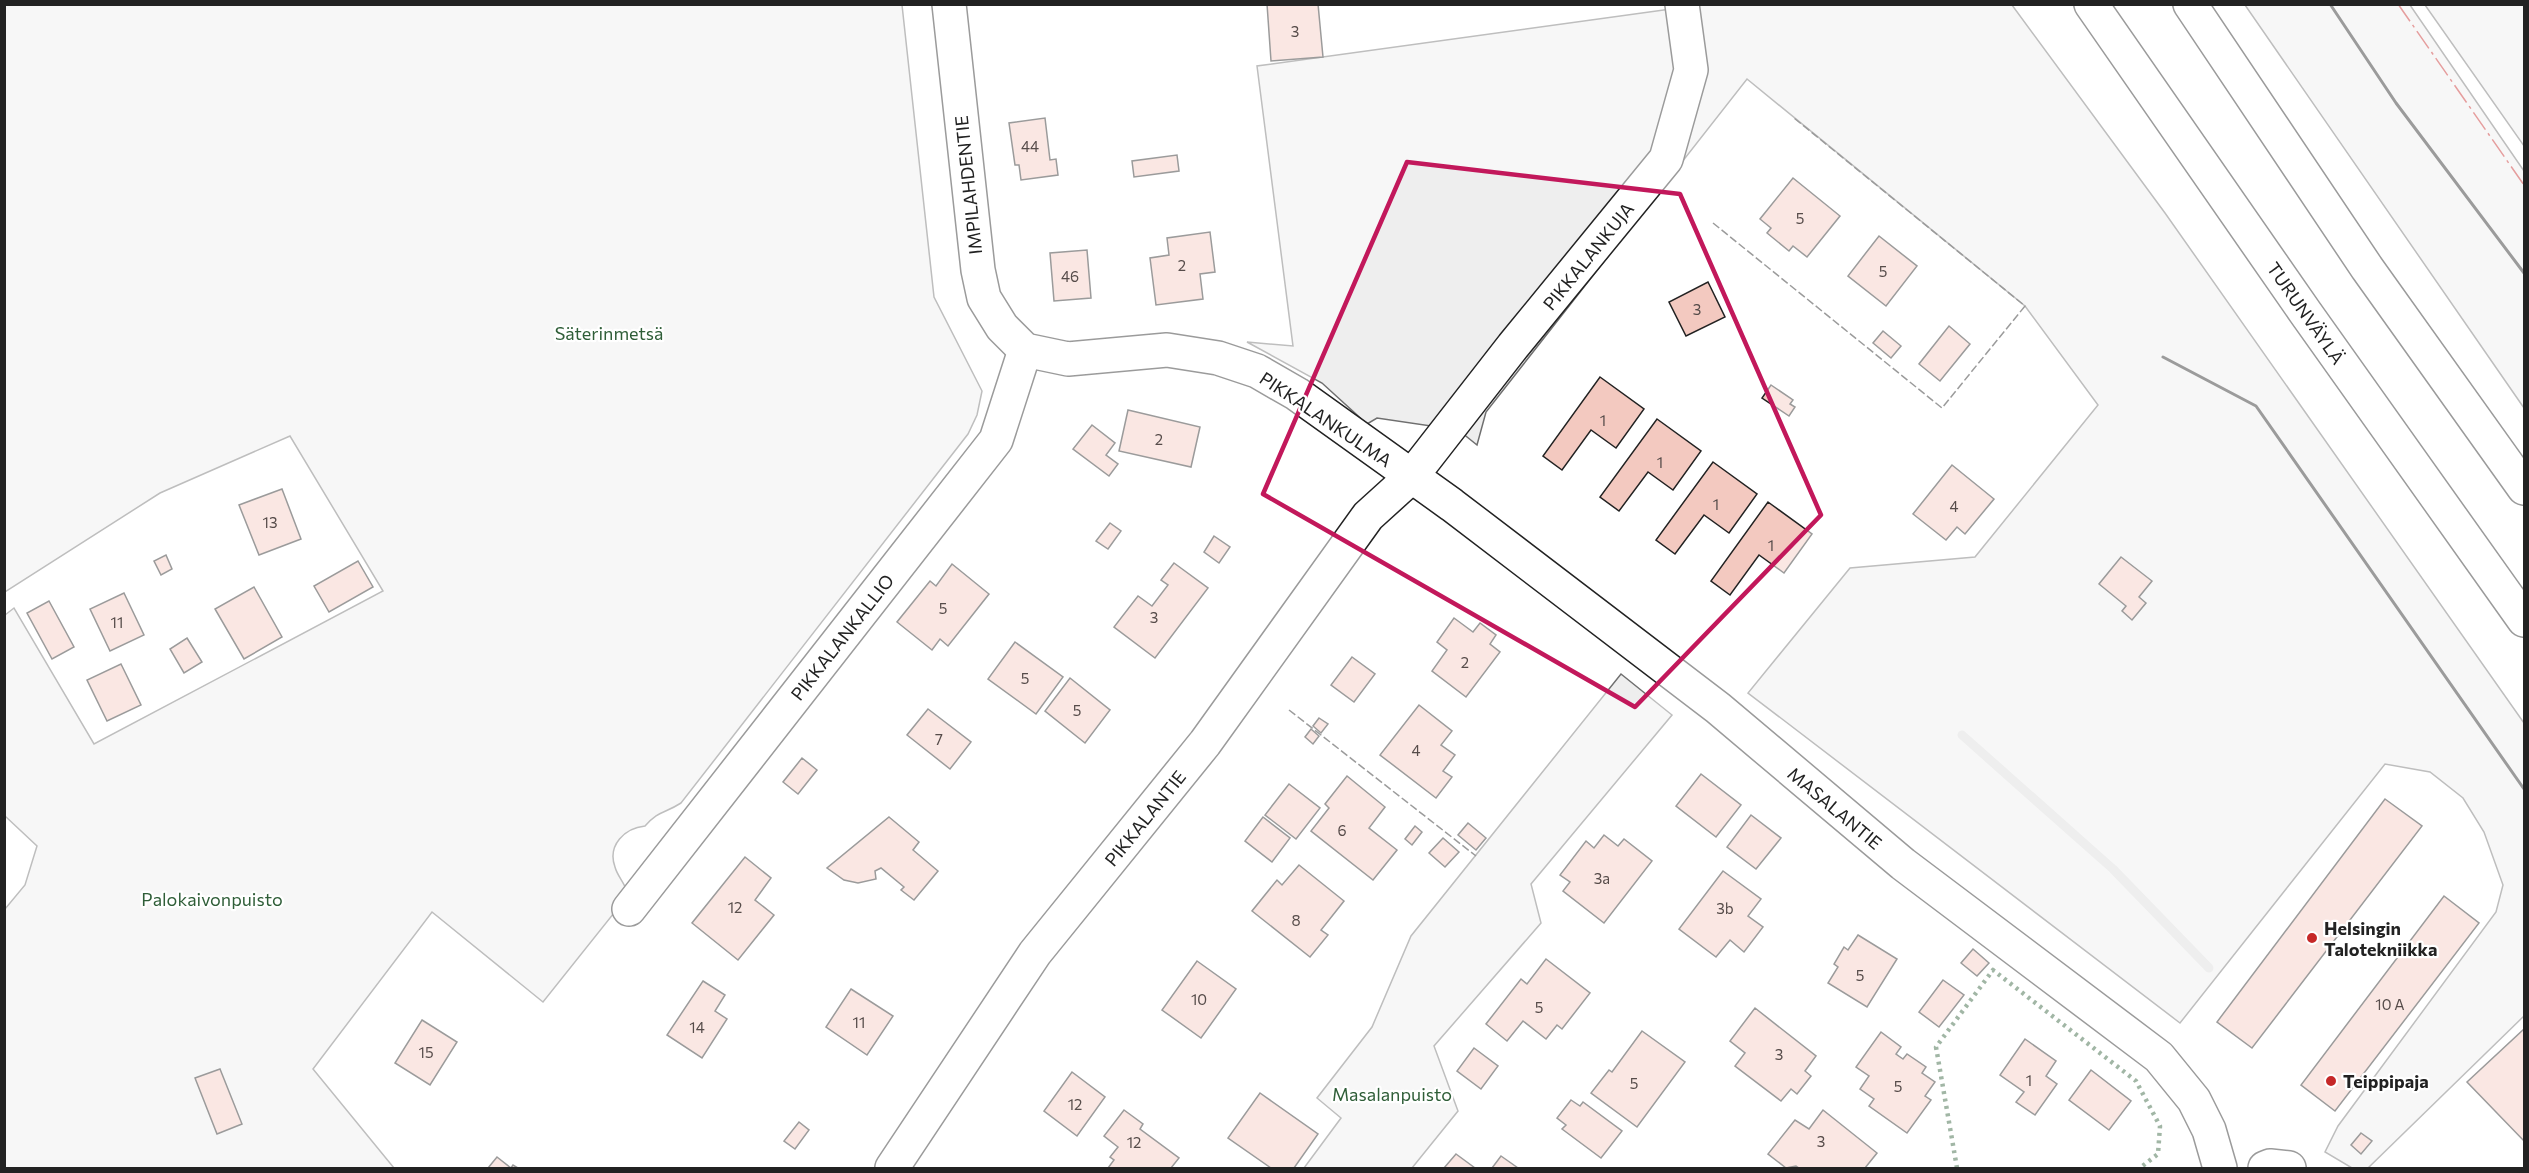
<svg xmlns="http://www.w3.org/2000/svg" width="2529" height="1173" viewBox="0 0 2529 1173" font-family="Commissioner,sans-serif">
	<style>
		.green { fill: #eee; stroke: #6f6f6f; stroke-width: 1.5 }
		.lines { fill: none; stroke-linecap: round; stroke-linejoin: round }
		.stream { stroke: #d9d9d9; stroke-width: 9 }
		.building { fill: #f3c9c0; stroke: #222; stroke-width: 1.5 }
		.minor-casing { stroke: #222; stroke-width: 36 }
		.highway-casing { stroke: #222; stroke-width: 36 }
		.minor { stroke: #fff; stroke-width: 33 }
		.highway { stroke: #fff; stroke-width: 33 }
		.hedge { stroke: #2f5e38; stroke-width: 4.5; stroke-dasharray: 3 4.5; stroke-linecap: butt }
		.fence { stroke: #222; stroke-width: 1.5; stroke-dasharray: 8 3; stroke-linecap: butt }
		.wall { stroke: #222; stroke-width: 3 }
		.power { stroke: #c62828; stroke-width: 1.5; stroke-dasharray: 21 4.5 3 4.5; stroke-linecap: butt }
		.marked { fill: none; stroke: #c2185b; stroke-width: 4.5; stroke-linejoin: round }
		.poi-dot { fill: #c62828; stroke: #fff; stroke-width: 2 }
		.labels { text-anchor: middle; dominant-baseline: central; stroke-width: 4.5; stroke-linejoin: round; paint-order: stroke }
		.number-label { font-size: 15px; fill: #564c4a }
		.street-label { font-size: 18px; fill: #222; stroke: #fff }
		.park-label { font-size: 18px; fill: #2f5e38; stroke: #fff }
		.poi-label { font-size: 18px; font-weight: bold; fill: #222; stroke: #fff; text-anchor: start }
	</style>
	<rect width="100%" height="100%" fill="#fff"/>
	<g class="green">
		<path d="M5,5H902L934,297L982,391L977,415L968,434L681,803C664,814 659,810 645,826C625,828 607,845 615,867C617,875 623,881 626,889L622,903L543,1002L432,912L313,1069L394,1168H5V909L25,885L37,846L5,816V615L14,608L94,744L383,591L290,436L160,493L5,592Z"/>
		<path d="M1700,5H2012L2165,213L2524,723V1016L2368,1168H2352L2325,1152L2338,1126L2496,912L2503,885L2484,832L2463,798L2430,772L2385,764L2180,1023L1748,693L1850,568L1975,557L2098,405L2025,306L1747,79L1486,412L1477,445L1441,416L1431,426L1377,418L1367,424L1322,383L1247,342L1293,346L1257,66Z"/>
		<path d="M2245,5H2410L2524,171V408Z"/>
		<path d="M2425,5H2524V146Z"/>
		<path d="M1621,674L1672,715L1531,884L1541,923L1434,1046L1458,1111L1412,1168H1304L1341,1118L1317,1098L1372,1027L1411,936Z"/>
	</g>
	<g class="lines">
		<path class="stream" d="M1962,735L2113,869L2209,968"/>
	</g>
	<g class="building">
		<path d="M1267,4H1318L1323,57L1271,61Z"/>
		<path d="M1045,118L1050,160L1056,159L1058,175L1021,180L1019,165H1015L1009,123Z"/>
		<path d="M1177,155L1179,171L1134,177L1132,161Z"/>
		<path d="M1793,178L1840,216L1807,257L1793,246L1789,251L1767,233L1771,228L1760,219Z"/>
		<path d="M1210,232L1215,272L1200,274L1203,299L1156,305L1150,258L1169,255L1167,238Z"/>
		<path d="M1879,236L1917,266L1886,306L1848,276Z"/>
		<path d="M1087,250L1091,298L1054,301L1050,253Z"/>
		<path d="M1708,282L1725,317L1686,336L1669,302Z"/>
		<path d="M1949,326L1970,344L1940,381L1919,364Z"/>
		<path d="M1883,331L1901,346L1891,358L1873,343Z"/>
		<path d="M1600,377L1644,409L1616,448L1591,430L1562,470L1543,456Z"/>
		<path d="M1771,385L1793,400L1790,404L1795,407L1789,416L1762,398Z"/>
		<path d="M1128,410L1200,427L1191,467L1119,451Z"/>
		<path d="M1657,419L1701,451L1673,490L1648,472L1619,511L1600,497Z"/>
		<path d="M1092,425L1115,443L1106,455L1118,464L1109,476L1073,449Z"/>
		<path d="M1713,462L1757,494L1729,533L1704,515L1675,554L1656,540Z"/>
		<path d="M1952,465L1994,499L1965,534L1957,527L1946,540L1913,514Z"/>
		<path d="M282,489L301,539L259,555L239,505Z"/>
		<path d="M1768,502L1812,534L1784,573L1759,555L1730,595L1711,581Z"/>
		<path d="M1110,523L1121,531L1108,549L1096,541Z"/>
		<path d="M1214,536L1230,547L1219,563L1204,552Z"/>
		<path d="M166,555L172,569L161,575L154,561Z"/>
		<path d="M2121,557L2152,581L2139,597L2146,603L2132,620L2122,611L2126,606L2099,584Z"/>
		<path d="M358,561L373,587L329,612L314,586Z"/>
		<path d="M1174,563L1208,588L1155,658L1114,627L1138,596L1152,606L1168,585L1161,580Z"/>
		<path d="M952,564L989,594L948,646L940,639L932,650L897,622L930,581L936,586Z"/>
		<path d="M254,587L282,637L244,659L215,609Z"/>
		<path d="M124,593L144,635L110,651L90,609Z"/>
		<path d="M49,601L74,647L52,659L27,613Z"/>
		<path d="M1454,618L1473,632L1480,623L1496,635L1490,644L1500,652L1466,697L1432,671L1447,650L1437,642Z"/>
		<path d="M187,638L202,662L184,673L170,649Z"/>
		<path d="M1015,642L1063,677L1036,714L988,679Z"/>
		<path d="M1352,657L1375,674L1354,702L1331,685Z"/>
		<path d="M121,664L141,705L107,721L87,680Z"/>
		<path d="M1070,678L1110,710L1085,743L1045,711Z"/>
		<path d="M1419,705L1452,731L1441,745L1455,755L1443,771L1452,777L1436,798L1380,755Z"/>
		<path d="M928,709L971,742L950,769L907,735Z"/>
		<path d="M1319,718L1328,724L1321,733L1313,726Z"/>
		<path d="M1311,729L1319,736L1313,744L1305,737Z"/>
		<path d="M802,758L817,770L798,794L783,782Z"/>
		<path d="M1701,774L1741,805L1716,837L1676,806Z"/>
		<path d="M1347,776L1385,807L1369,828L1397,850L1373,880L1311,831L1329,808L1325,804Z"/>
		<path d="M1289,784L1320,808L1296,839L1265,815Z"/>
		<path d="M2385,799L2422,826L2252,1048L2217,1022Z"/>
		<path d="M1751,815L1781,838L1756,869L1727,847Z"/>
		<path d="M889,817L919,842L913,850L938,871L914,900L901,890L904,887L881,868L875,871L876,879L858,883L844,880L827,868Z"/>
		<path d="M1263,817L1290,838L1272,862L1245,841Z"/>
		<path d="M1468,823L1486,838L1476,850L1458,835Z"/>
		<path d="M1415,826L1422,832L1412,845L1405,839Z"/>
		<path d="M1604,835L1618,846L1624,839L1652,861L1604,923L1563,891L1570,882L1560,875L1586,841L1594,848Z"/>
		<path d="M1443,838L1459,852L1445,867L1429,853Z"/>
		<path d="M745,857L771,878L755,900L774,915L738,960L692,923Z"/>
		<path d="M1299,865L1344,901L1321,930L1328,935L1310,957L1252,911L1277,880L1282,885Z"/>
		<path d="M1723,871L1761,899L1748,916L1763,927L1744,952L1730,940L1716,957L1679,929Z"/>
		<path d="M2444,896L2479,923L2335,1111L2301,1085Z"/>
		<path d="M1858,935L1897,959L1867,1007L1828,983L1838,967L1834,964L1844,947L1848,950Z"/>
		<path d="M1973,949L1989,963L1977,976L1961,963Z"/>
		<path d="M1546,959L1590,993L1562,1029L1557,1025L1546,1039L1523,1021L1507,1041L1486,1024L1521,979L1527,984Z"/>
		<path d="M1197,961L1236,989L1201,1038L1162,1010Z"/>
		<path d="M1943,980L1964,995L1939,1027L1919,1012Z"/>
		<path d="M703,981L725,995L715,1011L727,1019L702,1058L667,1035Z"/>
		<path d="M851,989L893,1016L867,1055L826,1027Z"/>
		<path d="M1755,1008L1816,1056L1805,1071L1811,1076L1797,1094L1791,1089L1781,1101L1735,1066L1745,1053L1730,1041Z"/>
		<path d="M422,1020L457,1042L430,1085L395,1063Z"/>
		<path d="M2524,1029V1141L2467,1082Z"/>
		<path d="M1642,1031L1685,1062L1637,1127L1591,1093L1609,1070L1612,1072Z"/>
		<path d="M1881,1032L1901,1047L1896,1054L1903,1059L1907,1054L1926,1067L1922,1073L1935,1082L1925,1096L1931,1100L1907,1133L1869,1106L1874,1099L1860,1089L1869,1076L1856,1067Z"/>
		<path d="M2025,1039L2056,1061L2046,1076L2057,1084L2035,1115L2016,1102L2024,1092L2000,1075Z"/>
		<path d="M1474,1048L1498,1066L1481,1089L1457,1071Z"/>
		<path d="M220,1069L242,1124L217,1134L195,1078Z"/>
		<path d="M2091,1070L2131,1101L2109,1130L2069,1100Z"/>
		<path d="M1072,1072L1105,1097L1077,1136L1044,1111Z"/>
		<path d="M1260,1093L1318,1134L1294,1168H1271L1228,1138Z"/>
		<path d="M1571,1100L1580,1106L1583,1102L1622,1131L1601,1158L1562,1129L1566,1125L1557,1118Z"/>
		<path d="M1124,1110L1143,1124L1140,1129L1179,1158L1171,1168H1108L1114,1160L1110,1157L1118,1147L1104,1136Z"/>
		<path d="M1823,1110L1877,1153L1865,1168H1799L1796,1166L1786,1168L1768,1154L1795,1120L1809,1129Z"/>
		<path d="M799,1122L809,1130L795,1149L784,1141Z"/>
		<path d="M2361,1133L2372,1141L2361,1154L2351,1145Z"/>
		<path d="M1456,1154L1475,1168H1444Z"/>
		<path d="M1501,1156L1518,1168H1492Z"/>
		<path d="M497,1157L511,1168L513,1165L518,1168H488Z"/>
	</g>
	<g class="lines">
		<g class="minor-casing">
			<g id="minor">
				<path d="M949,4L978,270L984,298L1002,327L1025,350L1068,359L1167,350L1218,358L1257,371L1297,394L1452,505L1718,708L1903,864L2159,1057L2194,1100L2209,1130L2220,1168"/>
				<path d="M629,909L996,440L1025,350"/>
				<path d="M892,1168L1035,953L1205,743L1368,516L1411,477L1513,346L1666,159L1691,70L1682,4"/>
				<path d="M2265,1168L2270,1166L2289,1168"/>
			</g>
		</g>
		<g class="highway-casing">
			<g id="highway">
				<path d="M2091,4L2305,312L2524,620"/>
				<path d="M2190,4L2367,268L2524,488"/>
			</g>
		</g>
		<use href="#minor" class="minor"/>
		<use href="#highway" class="highway"/>
		<path class="hedge" d="M1957,1168L1936,1047L1993,970L2136,1081L2160,1126L2158,1154L2140,1168"/>
		<g class="fence">
			<path d="M1713,223L1942,408L2025,306L1794,118"/>
			<path d="M1289,710L1476,856"/>
		</g>
		<g class="wall">
			<path d="M2330,4L2396,103L2524,273"/>
			<path d="M2163,357L2256,406L2524,789"/>
		</g>
		<path class="power" d="M2398,4L2524,185"/>
	</g>
	<path d="M0 0H2529V1173H0ZM1407,162L1680,194L1821,515L1635,707L1263,494Z" fill="#fff" fill-opacity=".55" fill-rule="evenodd"/>
	<path class="marked" d="M1407,162L1680,194L1821,515L1635,707L1263,494Z"/>
	<g class="poi-dot">
		<circle cx="2312" cy="938" r="6"/>
		<circle cx="2331" cy="1081" r="6"/>
	</g>
	<g class="labels">
		<g class="number-label">
			<text x="1295" y="31">3</text>
			<text x="1030" y="146">44</text>
			<text x="1800" y="218">5</text>
			<text x="1182" y="265">2</text>
			<text x="1883" y="271">5</text>
			<text x="1070" y="276">46</text>
			<text x="1697" y="309">3</text>
			<text x="1603" y="420">1</text>
			<text x="1159" y="439">2</text>
			<text x="1660" y="462">1</text>
			<text x="1716" y="504">1</text>
			<text x="1954" y="506">4</text>
			<text x="270" y="522">13</text>
			<text x="1771" y="545">1</text>
			<text x="943" y="608">5</text>
			<text x="1154" y="617">3</text>
			<text x="117" y="622">11</text>
			<text x="1465" y="662">2</text>
			<text x="1025" y="678">5</text>
			<text x="1077" y="710">5</text>
			<text x="939" y="739">7</text>
			<text x="1416" y="750">4</text>
			<text x="1342" y="830">6</text>
			<text x="1602" y="878">3a</text>
			<text x="735" y="907">12</text>
			<text x="1725" y="908">3b</text>
			<text x="1296" y="920">8</text>
			<text x="1860" y="975">5</text>
			<text x="1199" y="999">10</text>
			<text x="2390" y="1004">10 A</text>
			<text x="1539" y="1007">5</text>
			<text x="859" y="1022">11</text>
			<text x="697" y="1027">14</text>
			<text x="426" y="1052">15</text>
			<text x="1779" y="1054">3</text>
			<text x="2029" y="1080">1</text>
			<text x="1634" y="1083">5</text>
			<text x="1898" y="1086">5</text>
			<text x="1075" y="1104">12</text>
			<text x="1821" y="1141">3</text>
			<text x="1134" y="1142">12</text>
		</g>
		<g class="street-label">
			<text transform="translate(968 185) rotate(-96)">IMPILAHDENTIE</text>
			<text transform="translate(1588 256) rotate(-51)">PIKKALANKUJA</text>
			<text transform="translate(2306 313) rotate(55)">TURUNVÄYLÄ</text>
			<text transform="translate(1326 419) rotate(34)">PIKKALANKULMA</text>
			<text transform="translate(842 637) rotate(-52)">PIKKALANKALLIO</text>
			<text transform="translate(1835 808) rotate(40)">MASALANTIE</text>
			<text transform="translate(1145 818) rotate(-51)">PIKKALANTIE</text>
		</g>
		<g class="park-label">
			<text x="609" y="333">Säterinmetsä</text>
			<text x="212" y="899">Palokaivonpuisto</text>
			<text x="1392" y="1094">Masalanpuisto</text>
		</g>
		<g class="poi-label">
			<text x="2324" y="928">Helsingin<tspan x="2324" dy="21">Talotekniikka</tspan></text>
			<text x="2343" y="1081">Teippipaja</text>
		</g>
	</g>
	<rect width="2529" height="1173" fill="none" stroke="#222222" stroke-width="12"/>
</svg>
